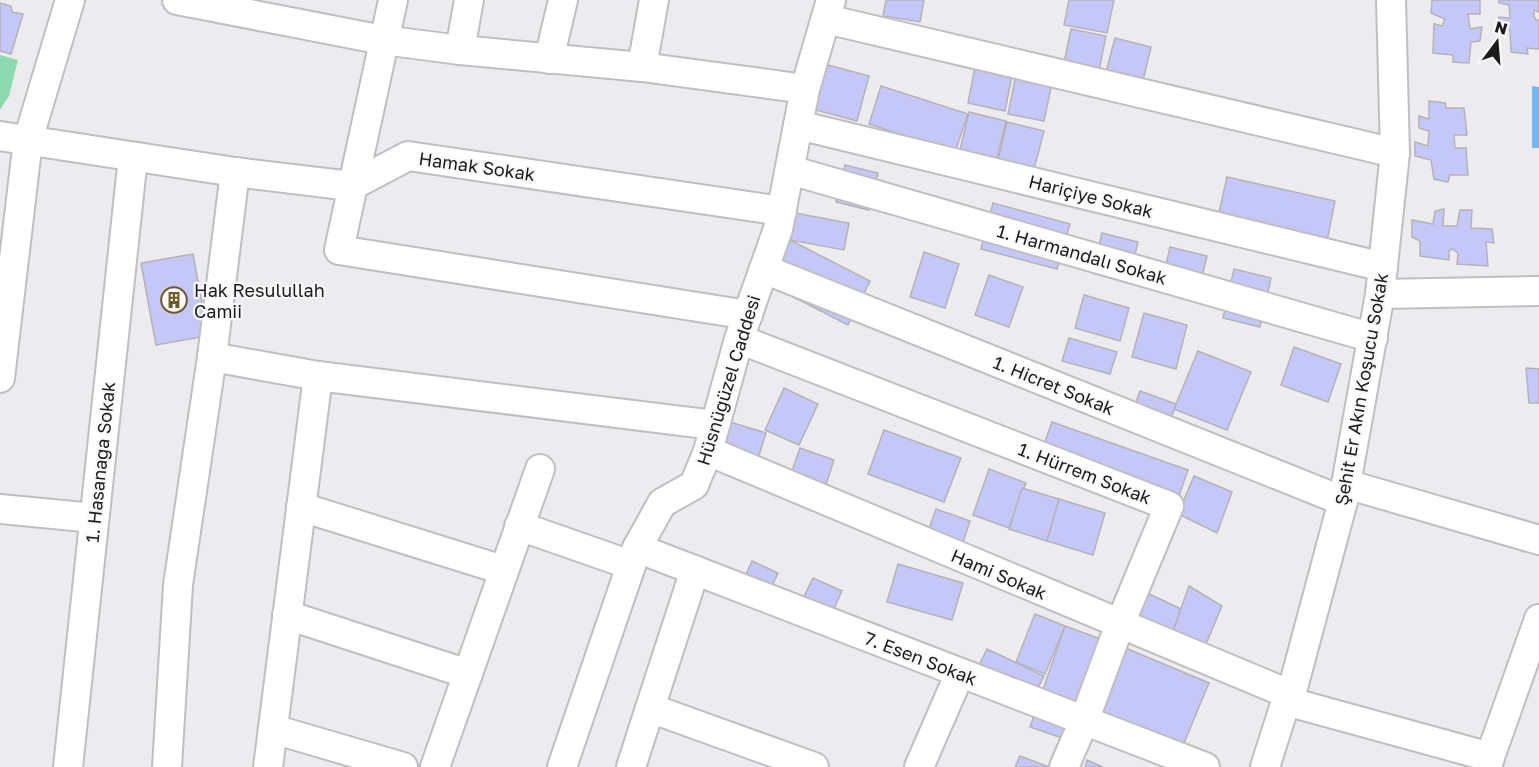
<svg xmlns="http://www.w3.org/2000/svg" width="1539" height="767" viewBox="0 0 1539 767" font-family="'Golos Text',sans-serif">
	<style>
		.green { fill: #8edab0 }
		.water { fill: #70b9f5 }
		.building { fill: #c4c7f8; stroke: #b3b3b6; stroke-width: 1.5 }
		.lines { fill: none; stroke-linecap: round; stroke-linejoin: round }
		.street-casing { stroke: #bfbfc3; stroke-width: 32 }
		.street { stroke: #fff; stroke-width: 28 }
		.labels { text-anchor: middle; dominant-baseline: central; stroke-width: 4.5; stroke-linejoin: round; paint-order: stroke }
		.street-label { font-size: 18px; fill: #1b1b1c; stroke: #f9f9fc }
		.poi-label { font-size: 18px; fill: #1b1b1c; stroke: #f9f9fc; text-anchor: start }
	</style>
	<rect width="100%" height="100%" fill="#ececef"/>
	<path class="green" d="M0,55L18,60L9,96L0,110Z"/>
	<path class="water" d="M1532,86L1539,87V148H1532Z"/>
	<g class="building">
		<path d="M886,0H924L920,22L883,16Z"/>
		<path d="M1069,0H1114L1107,33L1064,25Z"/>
		<path d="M1432,0H1480V14H1468L1470,29L1482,27L1480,41L1471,42L1469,63L1453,62V55L1433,53L1434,24L1442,26L1445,19L1431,13Z"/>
		<path d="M1499,0H1539V12L1534,10V16L1536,20H1539V49L1527,48L1528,54L1511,52L1510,30L1497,29L1499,17L1510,18L1509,5L1499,3Z"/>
		<path d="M0,3L11,6L12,12L23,14L11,54L0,51Z"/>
		<path d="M1071,29L1106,36L1099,70L1064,63Z"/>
		<path d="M1115,38L1151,47L1142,85L1105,76Z"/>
		<path d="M817,62L869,76L857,121L805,107Z"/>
		<path d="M976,62L1013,70L1005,111L968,103Z"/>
		<path d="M1017,70L1053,78L1044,121L1008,114Z"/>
		<path d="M881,86L968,114L955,152L869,124Z"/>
		<path d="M1429,101L1445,103L1446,108H1464L1467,135H1454L1455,148H1466L1468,175H1450L1448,182L1434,179L1431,160L1415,156V142L1428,146L1429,131L1419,128V116L1429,119Z"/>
		<path d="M969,112L1006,121L996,163L959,154Z"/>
		<path d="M1007,122L1044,131L1033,173L997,164Z"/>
		<path d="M845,165L878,173L869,210L836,202Z"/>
		<path d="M1227,177L1335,201L1327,241L1218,217Z"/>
		<path d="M993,203L1070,224L1057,269L981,249Z"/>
		<path d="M1444,209L1443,226H1457L1460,210H1472L1471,228L1492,229L1494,243L1486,242L1488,266L1457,264L1458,253L1452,249L1449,251V260L1420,256V241L1412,237V220L1433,224L1435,211Z"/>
		<path d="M795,213L849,223L844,250L790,240Z"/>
		<path d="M1102,233L1138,242L1128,283L1092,273Z"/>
		<path d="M790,240L870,281L848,325L768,284Z"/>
		<path d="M1170,247L1207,256L1196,301L1160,292Z"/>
		<path d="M924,252L959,264L945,308L910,297Z"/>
		<path d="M193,254L208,336L156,345L141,263Z"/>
		<path d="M1234,269L1271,278L1260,327L1223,318Z"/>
		<path d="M989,275L1023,287L1009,327L975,315Z"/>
		<path d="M1084,295L1129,308L1120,341L1075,328Z"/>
		<path d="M1144,313L1187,325L1176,369L1132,357Z"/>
		<path d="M1069,338L1117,352L1110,374L1062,361Z"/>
		<path d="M1294,347L1341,364L1328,402L1281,385Z"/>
		<path d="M1198,351L1251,372L1227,430L1174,409Z"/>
		<path d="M1526,368L1539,369V403H1529Z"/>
		<path d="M784,388L818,404L799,445L765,430Z"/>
		<path d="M1140,391L1176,404L1163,443L1126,430Z"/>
		<path d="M730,422L766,433L753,474L717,462Z"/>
		<path d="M1052,422L1188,470L1175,507L1039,459Z"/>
		<path d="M884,430L961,458L944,502L868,474Z"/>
		<path d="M800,448L834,460L819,506L784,494Z"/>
		<path d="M989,469L1026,483L1009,528L973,515Z"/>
		<path d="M1194,476L1232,492L1217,533L1178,514Z"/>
		<path d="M1022,488L1059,499L1047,541L1009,529Z"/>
		<path d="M1059,499L1105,513L1093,555L1047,541Z"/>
		<path d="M936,509L970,521L957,560L922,548Z"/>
		<path d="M752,561L778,573L763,606L737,595Z"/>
		<path d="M898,564L963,583L952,620L887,602Z"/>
		<path d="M813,578L842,591L823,633L793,619Z"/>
		<path d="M1189,586L1222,606L1198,663L1167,647Z"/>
		<path d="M1145,592L1181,609L1166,650L1127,636Z"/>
		<path d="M1035,614L1065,626L1045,674L1016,662Z"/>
		<path d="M1065,626L1106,641L1071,741L1030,727Z"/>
		<path d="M1123,647L1209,683L1174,767L1088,731Z"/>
		<path d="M987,649L1044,676L1028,708L971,682Z"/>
		<path d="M1020,756L1049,767H1015Z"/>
		<path d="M1087,760L1103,767H1085Z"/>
	</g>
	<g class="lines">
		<g class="street-casing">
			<g id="street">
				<path d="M177,0L383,40L460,50L642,67L805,89"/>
				<path d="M393,0L339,250L748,315"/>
				<path d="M826,19L1395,153"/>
				<path d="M460,50L469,0"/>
				<path d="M549,59L563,0"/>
				<path d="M642,67L654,0"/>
				<path d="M798,125L1383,267"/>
				<path d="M0,136L235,172L351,186L408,156L782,211"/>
				<path d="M790,170L1373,338"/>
				<path d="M764,269L1343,501"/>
				<path d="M1380,294L1539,291"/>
				<path d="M739,339L1169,506L1120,624L1084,721L1064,767"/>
				<path d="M212,357L318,376L714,425"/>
				<path d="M0,378L28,140L70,0"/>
				<path d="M708,451L1291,695"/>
				<path d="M1346,484L1539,540"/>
				<path d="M301,507L503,570"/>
				<path d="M0,509L94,518"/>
				<path d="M519,526L631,565"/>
				<path d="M637,548L1205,767"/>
				<path d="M695,570L650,708L814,767"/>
				<path d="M287,615L468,674"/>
				<path d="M1286,701L1490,757L1487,767"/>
				<path d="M273,729L403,767"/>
				<path d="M1490,757L1539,619"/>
				<path d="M68,767L133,157"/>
				<path d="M167,767L178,585L212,357L235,172"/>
				<path d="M268,767L318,376"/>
				<path d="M435,767L540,469"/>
				<path d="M562,767L637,548L662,503L694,485L708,451L739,339L778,229L805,89L831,0"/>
				<path d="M631,767L650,708"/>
				<path d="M919,767L960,673"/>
				<path d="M1265,767L1286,701L1291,695L1343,501L1380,294L1395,153L1391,0"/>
			</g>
		</g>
		<use href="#street" class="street"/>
	</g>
	<defs>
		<g id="building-ring" transform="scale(1.35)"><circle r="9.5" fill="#f9f9fc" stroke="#6e5928" stroke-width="1.5"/><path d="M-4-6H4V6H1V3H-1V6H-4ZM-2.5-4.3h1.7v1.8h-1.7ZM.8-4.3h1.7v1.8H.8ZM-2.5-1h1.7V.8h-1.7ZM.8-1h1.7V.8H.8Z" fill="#6e5928"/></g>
	</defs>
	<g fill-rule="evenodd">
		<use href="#building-ring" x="174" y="300"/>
	</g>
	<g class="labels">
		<g class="street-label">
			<text transform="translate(477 166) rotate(8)">Hamak Sokak</text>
			<text transform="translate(1091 196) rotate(14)">Hariçiye Sokak</text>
			<text transform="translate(1082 254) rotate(16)">1. Harmandalı Sokak</text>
			<text transform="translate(728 380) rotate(-73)">Hüsnügüzel Caddesi</text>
			<text transform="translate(1054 385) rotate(22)">1. Hicret Sokak</text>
			<text transform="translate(1361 389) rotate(-80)">Şehit Er Akın Koşucu Sokak</text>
			<text transform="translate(100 462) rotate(-84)">1. Hasanağa Sokak</text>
			<text transform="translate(1085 473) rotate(21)">1. Hürrem Sokak</text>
			<text transform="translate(999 574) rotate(23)">Hami Sokak</text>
			<text transform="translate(921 658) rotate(21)">7. Esen Sokak</text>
		</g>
		<g class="poi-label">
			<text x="194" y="290">Hak Resulullah<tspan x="194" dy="21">Camii</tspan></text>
		</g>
	</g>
	<g transform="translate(1497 42) rotate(16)" stroke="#f9f9fc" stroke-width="4.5" paint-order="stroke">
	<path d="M0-4.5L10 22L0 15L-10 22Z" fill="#1b1b1c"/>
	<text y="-9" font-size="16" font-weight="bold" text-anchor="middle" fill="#1b1b1c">N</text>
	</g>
</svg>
